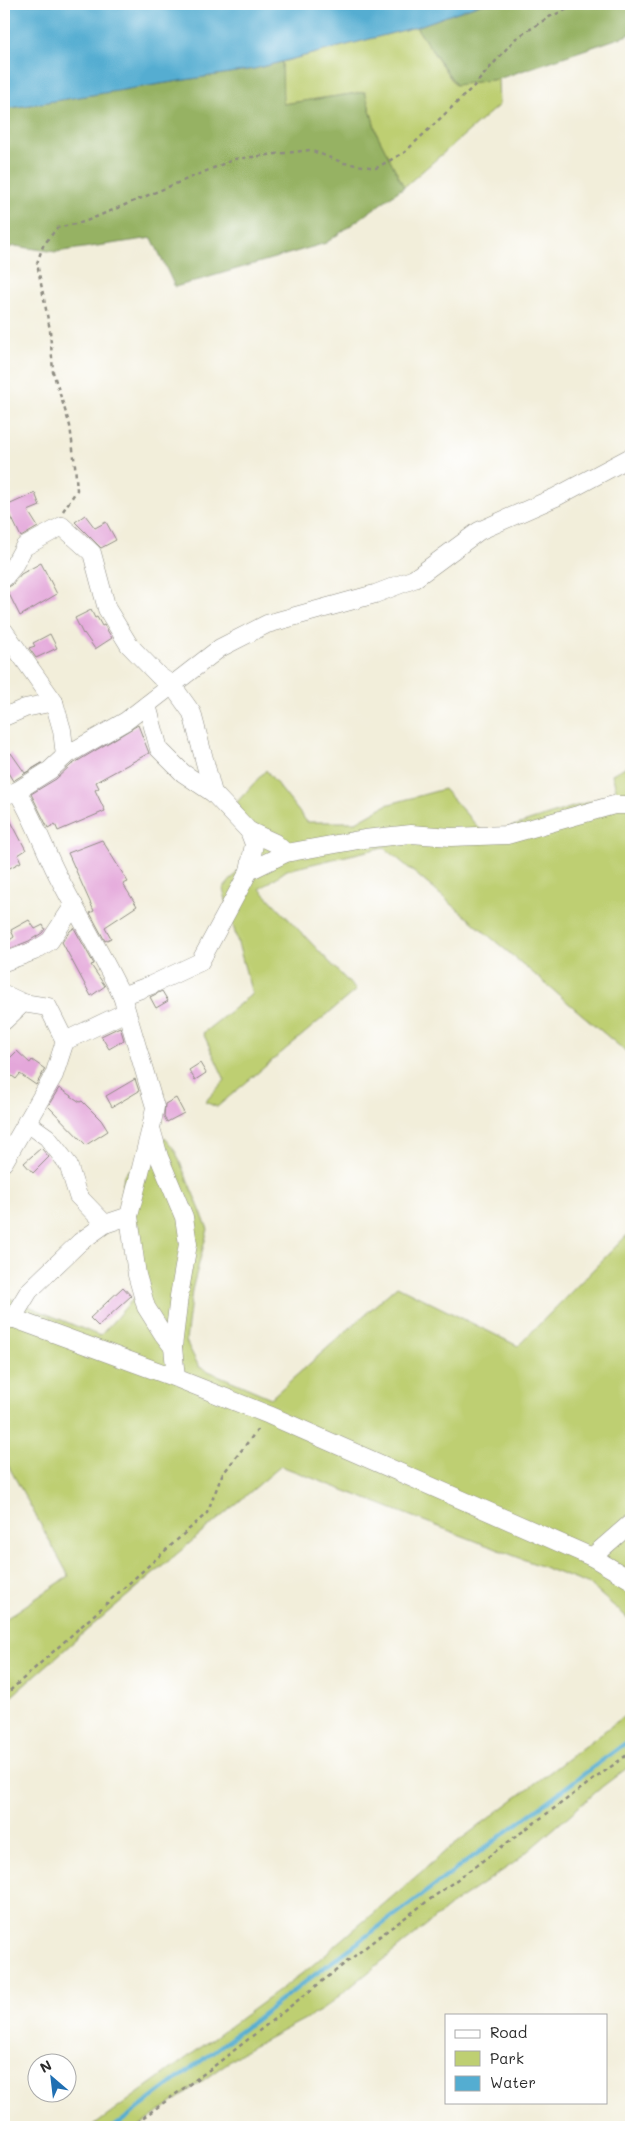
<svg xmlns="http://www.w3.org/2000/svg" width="635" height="2131" viewBox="0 0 635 2131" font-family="Mali,sans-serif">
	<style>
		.green { fill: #becf72; stroke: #747d4e }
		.forest { fill: #96b264; stroke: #606e48 }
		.water { fill: #54add1; stroke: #406c7e }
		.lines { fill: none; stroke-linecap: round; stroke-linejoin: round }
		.stream { stroke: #54add1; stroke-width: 4.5 }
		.building { fill: #e4a7da }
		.minor-casing { stroke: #8e8c82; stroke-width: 19 }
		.path { stroke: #8e8c82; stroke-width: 2.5; stroke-dasharray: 4 4; stroke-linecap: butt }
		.minor { stroke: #fff; stroke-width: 18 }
	</style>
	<rect width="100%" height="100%" fill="#fff"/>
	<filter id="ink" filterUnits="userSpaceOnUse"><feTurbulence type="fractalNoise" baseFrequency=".02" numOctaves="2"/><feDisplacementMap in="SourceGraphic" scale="10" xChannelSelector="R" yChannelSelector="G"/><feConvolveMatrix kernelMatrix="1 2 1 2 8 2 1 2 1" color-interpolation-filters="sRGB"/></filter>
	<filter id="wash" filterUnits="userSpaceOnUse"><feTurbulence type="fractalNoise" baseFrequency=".0096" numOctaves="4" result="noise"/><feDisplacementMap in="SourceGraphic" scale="20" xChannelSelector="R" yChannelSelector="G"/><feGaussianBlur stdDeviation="1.12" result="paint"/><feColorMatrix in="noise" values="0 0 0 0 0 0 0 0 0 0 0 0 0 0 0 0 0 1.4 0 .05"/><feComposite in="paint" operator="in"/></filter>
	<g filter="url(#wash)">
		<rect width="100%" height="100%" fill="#f2eeda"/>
		<g class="green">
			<path d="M416,27L455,85L498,79L499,105L404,187L377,134L365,92L282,104V62Z"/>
			<path d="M631,764V1056L384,847L287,870L260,889L356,990L217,1107L205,1102L225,1080L203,1033L252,994L223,889L240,869L247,845L237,802L266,770L307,822H356L386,805L444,789L485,835L617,793L612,774Z"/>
			<path d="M165,1138L175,1150L208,1229L192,1290L186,1341L199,1367L271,1398L397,1286L518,1346L627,1235L631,1238V1621L590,1585L281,1466L87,1630L4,1703V1620L69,1576L4,1458V1296L100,1336L140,1291L120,1207L124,1175Z"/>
			<path d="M631,1711V1765L603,1786L514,1863L451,1905L322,2010L241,2053L138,2127H92L308,1969L448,1849Z"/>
		</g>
		<g class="forest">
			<path d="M480,4H631V34L498,79L456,85L416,27Z"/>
			<path d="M282,62L283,104L365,92L377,134L404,187L326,243L175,287L152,238L56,252L15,246L4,249V109L254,69Z"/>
		</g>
		<path class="water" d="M4,4H480L416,27L254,69L4,109Z"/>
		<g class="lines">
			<path class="stream" d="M114,2127L317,1973L631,1739"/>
		</g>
		<g id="blocks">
			<g class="building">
				<path d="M35,493L40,506L28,511L38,527L21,537L6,506Z"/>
				<path d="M85,515L95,528L106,522L116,540L101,548L75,522Z"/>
				<path d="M41,563L57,594L20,616L6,588L12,585L21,574Z"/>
				<path d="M91,610L95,618L97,617L102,626L104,625L112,638L95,649L84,633L83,634L75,618Z"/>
				<path d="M50,634L57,648L36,658L29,648L35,646L33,643Z"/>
				<path d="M138,725L149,753L96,782L99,788L95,790L105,811L58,831L55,824L48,828L31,794L56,779L71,765Z"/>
				<path d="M11,753L25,773L42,763L13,781L4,766V758Z"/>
				<path d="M4,808L26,850L18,855L21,862L4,871Z"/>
				<path d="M102,840L128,882L123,884L137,906L105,927L111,938L105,941L90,913L94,911L68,853Z"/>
				<path d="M29,920L35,929L43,925L45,929L42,933L29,941L4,951V944L14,937L11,930Z"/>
				<path d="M74,928L94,964L91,965L105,986L91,996L62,942L70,931Z"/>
				<path d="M162,991L168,1001L156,1008L150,997Z"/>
				<path d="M120,1027L124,1040L109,1049L101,1036Z"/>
				<path d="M17,1051L30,1063L32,1060L45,1069L36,1085L20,1074L16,1079L4,1070L11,1060L9,1059Z"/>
				<path d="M200,1063L206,1073L195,1080L189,1070Z"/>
				<path d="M135,1079L139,1091L112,1107L106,1096Z"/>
				<path d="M59,1088L80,1102L82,1101L101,1120L108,1131L86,1145L48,1106Z"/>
				<path d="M176,1098L184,1113L167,1122L164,1116L165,1104Z"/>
				<path d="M41,1148L49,1157L33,1173L24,1163Z"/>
				<path d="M123,1287L131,1296L98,1326L90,1318Z"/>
			</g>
		</g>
	</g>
	<g filter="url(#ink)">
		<use href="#blocks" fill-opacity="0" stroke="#8e8c82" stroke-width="1"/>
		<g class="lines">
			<g class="minor-casing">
				<g id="minor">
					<path d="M4,578L13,567L24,547L62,526L92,553L107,609L129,645L159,676L172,685L192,713L213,793"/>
					<path d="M4,631L54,702L62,730L65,756"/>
					<path d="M147,705L159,749L183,773L213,793L249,831L254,844L249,871"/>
					<path d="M4,717L25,708L54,702"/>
					<path d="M17,791C33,817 43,846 57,874C78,915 102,954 122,996"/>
					<path d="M4,796L17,791L50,770L65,756L126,721L220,648L267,624L375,594L414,579L479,531L556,497L631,457"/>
					<path d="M249,831L275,843L286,853"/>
					<path d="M4,962L34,951L50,941L74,905"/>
					<path d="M4,994L23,1003"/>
					<path d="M4,1021L23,1003L48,1007L65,1041"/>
					<path d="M26,1122L47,1137L68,1164L78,1196L105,1224"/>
					<path d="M151,1128L129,1216L137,1275L146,1307L163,1334L173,1347"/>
					<path d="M4,1162L54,1075L65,1041L126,1012"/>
					<path d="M4,1315L176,1378L269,1415L592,1557L631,1580"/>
					<path d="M12,1319L29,1291L80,1242L105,1224L129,1216"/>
					<path d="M176,1378L173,1347L179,1296L188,1244L184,1217L159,1157L151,1128L155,1107L122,996L151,985L200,962L249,871L286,853L364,839L411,834L451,837L507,835L614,805H631"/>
					<path d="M592,1557L631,1523"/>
				</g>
			</g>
			<g class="path">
				<path d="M63,511L77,490L75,465L70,426L53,372L50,330L37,263L43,246L57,228L84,222L235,159L310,150L344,163L376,168L405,152L473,87L515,39L549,17L580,4"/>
				<path d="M4,1696L207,1513L222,1475L259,1428"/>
				<path d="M130,2127L209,2070L380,1936L631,1752"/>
			</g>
			<use href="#minor" class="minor"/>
		</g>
	</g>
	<rect width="635" height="2131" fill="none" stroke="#fff" stroke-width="20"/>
	<rect x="445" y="2014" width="162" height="90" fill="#ffffff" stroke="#aaaaaa"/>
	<rect x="455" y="2030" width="25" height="8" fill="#ffffff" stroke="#aaaaaa"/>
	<text x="490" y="2038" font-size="15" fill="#2b2b2b">Road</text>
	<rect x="455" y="2051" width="25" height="15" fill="#becf72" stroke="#aaaaaa"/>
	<text x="490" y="2064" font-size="15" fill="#2b2b2b">Park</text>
	<rect x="455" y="2076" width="25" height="15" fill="#54add1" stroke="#aaaaaa"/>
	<text x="490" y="2088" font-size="15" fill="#2b2b2b">Water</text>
	<g transform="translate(52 2078) rotate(332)"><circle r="24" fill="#ffffff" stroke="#aaaaaa"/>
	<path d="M0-4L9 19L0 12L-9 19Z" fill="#1f6fb2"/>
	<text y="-8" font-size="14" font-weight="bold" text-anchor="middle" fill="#2b2b2b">N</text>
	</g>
</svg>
